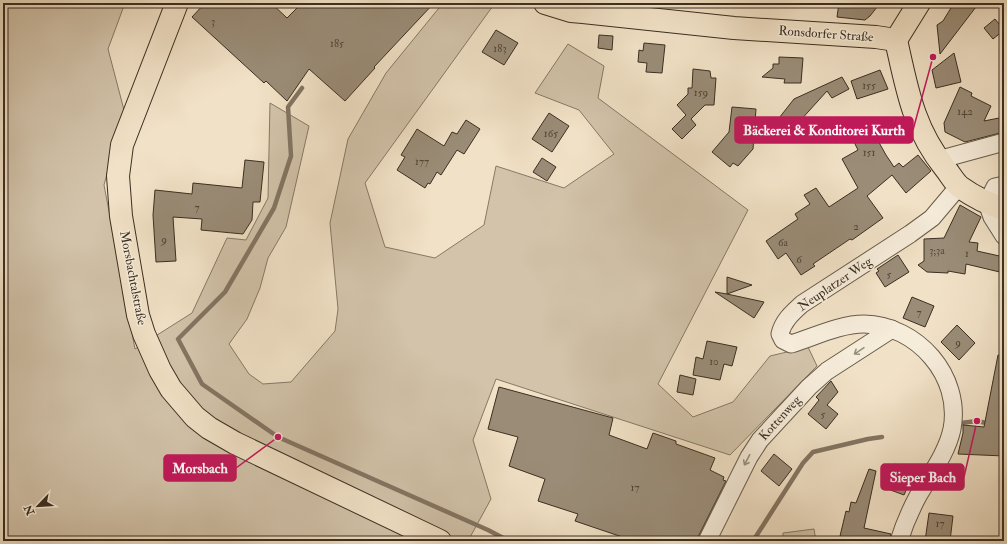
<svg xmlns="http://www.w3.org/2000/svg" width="1007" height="544" viewBox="0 0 1007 544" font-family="'IM FELL Double Pica',serif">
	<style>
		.green { fill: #d2c3aa; stroke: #867966 }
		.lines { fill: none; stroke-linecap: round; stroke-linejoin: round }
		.stream { stroke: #837562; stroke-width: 4.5 }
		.building { fill: #9a8c77; stroke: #3b2f21 }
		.minor-casing { stroke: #685c4a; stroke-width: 19 }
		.major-casing { stroke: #3b2f21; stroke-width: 24 }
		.minor { stroke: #f6ecda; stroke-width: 17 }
		.major { stroke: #f1e1c6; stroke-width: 22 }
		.oneway { stroke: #988e7e }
		.labels { text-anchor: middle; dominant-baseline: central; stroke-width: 3; stroke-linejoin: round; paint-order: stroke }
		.number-label { font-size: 11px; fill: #534636 }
		.street-label { font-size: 13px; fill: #3b2f21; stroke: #f6ecda }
		.leader { fill: none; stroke: #c2185b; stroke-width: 1.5 }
		.callout-dot { fill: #c2185b; stroke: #f6ecda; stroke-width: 1.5 }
		.callout { fill: #c2185b; stroke: #c2185b; stroke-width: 1.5 }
		.callout-label { font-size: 14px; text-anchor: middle; font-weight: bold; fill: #fff }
	</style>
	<rect width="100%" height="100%" fill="#f1e1c6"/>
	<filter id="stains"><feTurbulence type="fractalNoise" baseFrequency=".005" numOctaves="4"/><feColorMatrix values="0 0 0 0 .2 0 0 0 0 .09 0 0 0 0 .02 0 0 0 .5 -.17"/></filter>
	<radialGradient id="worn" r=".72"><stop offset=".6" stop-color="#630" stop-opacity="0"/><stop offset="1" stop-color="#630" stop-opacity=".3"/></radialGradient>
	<g class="green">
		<path d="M3,3H125L108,49L124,110L104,185L135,349L192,313L227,238L246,240L268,198L270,103L309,126L286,227L268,258L260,288L247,319L229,344L249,374L263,384L291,382L335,331L338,309L330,223L348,139L386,73L443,3H495L365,183L385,247L435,258L484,225L496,166L564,188L614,154L579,110L535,93L568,44L604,66L598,98L748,210L658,384L693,417L733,402L770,356L808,347L817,366L730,455L496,379L473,440L491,499L468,541H3Z"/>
		<path d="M814,529L816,541H783V533Z"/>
	</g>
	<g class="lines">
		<g class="stream">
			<path d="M302,88L288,107L291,156L274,208L225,292L178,339L202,384L278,437L488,530L509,541"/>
			<path d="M961,423L977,421L991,424"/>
			<path d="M753,541L803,463L813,452L868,439L882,437"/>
		</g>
	</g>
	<g class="building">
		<path d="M205,3H271L287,18L302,3H434L374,67L375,68L345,101L309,69L287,101L266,81L264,83L192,17Z"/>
		<path d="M839,3H840L877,7L870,16L865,20L837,17Z"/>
		<path d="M954,3H979L940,54L937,25L943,21Z"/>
		<path d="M995,19L1004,30L993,39L984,28Z"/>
		<path d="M496,30L518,43L504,65L482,52Z"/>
		<path d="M599,35L613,36L612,50L598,48Z"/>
		<path d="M644,43L665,45L662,73L646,72L647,63L638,62L639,50L643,51Z"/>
		<path d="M954,53L961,82L936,88L932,70Z"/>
		<path d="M779,57L803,58L801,83H784L785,79L762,77L773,68V64H779Z"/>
		<path d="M693,69L710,71L711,78H716L714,105H705L691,119L696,125L682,139L672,129L686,115L677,105L688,94V88H692Z"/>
		<path d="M880,70L888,89L857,99L851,81Z"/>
		<path d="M842,77L849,89L832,98L827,91L780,143L768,132L794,99Z"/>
		<path d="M960,87L972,93L971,96L991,106L984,121L1004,117V132L965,142L945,132L944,123Z"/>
		<path d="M732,107L756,109L753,149L738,166L733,163L730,167L712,152L729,132Z"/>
		<path d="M549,113L569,126L552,152L532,139Z"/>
		<path d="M466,120L480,129L464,154L457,150L441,175L437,172L430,184L428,183L425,188L397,170L405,157L401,155L417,129L444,146L452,132L457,134Z"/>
		<path d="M872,130L886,155L894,167L899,163L903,167L918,155L931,171L906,193L892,175L867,196L883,218L852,240L850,239L813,264L815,266L801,275L786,253L778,259L766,241L798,219L795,214L810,204L804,195L816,188L829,207L858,188L842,159L858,150L853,140Z"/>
		<path d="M542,158L556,167L547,181L533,172Z"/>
		<path d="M245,160L264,162L260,202H253L252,220L243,234L201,230L202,219L173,217L176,261L156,262L153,215L155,190L192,194L193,183L242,188Z"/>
		<path d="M960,205L981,217L969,242L978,243L977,251L1004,257V273L966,264L965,274L948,271V273L927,272L918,265L924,261V239L944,238Z"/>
		<path d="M898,255L909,272L885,287L876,273L879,271L877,269Z"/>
		<path d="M727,277L752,285L727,294L764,302L754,318L715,292L727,294Z"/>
		<path d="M912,297L934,306L925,327L903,318Z"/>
		<path d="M957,325L975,343L959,360L941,342Z"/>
		<path d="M707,341L737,347L732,366L724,364L720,380L693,375L696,357L703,359Z"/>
		<path d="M998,355L1004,356V456L958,454L963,433V425L984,427Z"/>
		<path d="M680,375L696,379L693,395L677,392Z"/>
		<path d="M831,381L838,392L827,405L838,414L826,429L808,414L819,400L816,397Z"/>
		<path d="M499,387L613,418L609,435L647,449L653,433L676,441V444L715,458L710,470L724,477L723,480L726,481L698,537L697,541H634L575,521L578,514L538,501L545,479L509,466L518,437L488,429Z"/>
		<path d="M774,454L792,469L779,486L761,471Z"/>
		<path d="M895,464L914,472L904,495L885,488Z"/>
		<path d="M869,469L876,471L864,528L891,534L889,541H863L840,536L846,511L849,512L851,502L856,503Z"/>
		<path d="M929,513L953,516L950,541H925Z"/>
	</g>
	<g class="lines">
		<g class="minor-casing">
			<g id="minor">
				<path d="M938,160L1004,142"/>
				<path d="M1004,185L995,187L987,203L992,217L1004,236"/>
				<path d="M707,541L749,457L760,440L809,387L827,371L892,329"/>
				<path d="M899,541C904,525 910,511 918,496C930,475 947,453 952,429C962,376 917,325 864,324C840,324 814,337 791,344L783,340L780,334C783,321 792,313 802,304L910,234L932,218L959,186"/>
			</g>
		</g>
		<g class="major-casing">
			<g id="major">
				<path d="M177,3L122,145L118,176L121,216L138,315L144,334L160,370L171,389L195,417L209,428L235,443L440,541"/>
				<path d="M545,3L571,11L583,12L734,28L876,37L896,40"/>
				<path d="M896,40C907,89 913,128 945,168C950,174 954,182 960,187C974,197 988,204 1004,209"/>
				<path d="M896,40L919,3"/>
			</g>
		</g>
		<use href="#minor" class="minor"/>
		<use href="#major" class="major"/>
	</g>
	<defs><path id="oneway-shaft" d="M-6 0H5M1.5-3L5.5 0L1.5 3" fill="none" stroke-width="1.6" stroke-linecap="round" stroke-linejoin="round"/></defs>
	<g class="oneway">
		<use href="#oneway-shaft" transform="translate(859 351) rotate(146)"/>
		<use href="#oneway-shaft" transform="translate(747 460) rotate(117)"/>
	</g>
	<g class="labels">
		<g class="number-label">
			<text x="213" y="21">3</text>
			<text x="337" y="43">185</text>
			<text x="500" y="48">183</text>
			<text x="869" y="85">155</text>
			<text x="701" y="92">159</text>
			<text x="965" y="111">142</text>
			<text x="551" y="133">165</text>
			<text x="869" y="152">151</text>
			<text x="422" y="161">177</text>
			<text x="197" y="207">7</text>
			<text x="856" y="226">2</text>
			<text x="164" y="239">9</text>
			<text x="783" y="242">6a</text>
			<text x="937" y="250">3;3a</text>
			<text x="967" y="253">1</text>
			<text x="799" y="259">6</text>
			<text x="889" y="274">5</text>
			<text x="919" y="312">7</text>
			<text x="958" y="342">9</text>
			<text x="714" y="361">10</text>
			<text x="823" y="414">5</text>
			<text x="635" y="487">17</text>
			<text x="940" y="523">17</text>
		</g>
		<g class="street-label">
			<text transform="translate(826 34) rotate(4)">Ronsdorfer Straße</text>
			<text transform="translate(133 278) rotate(79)">Morsbachtalstraße</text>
			<text transform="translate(835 284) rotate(-34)">Neuplatzer Weg</text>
			<text transform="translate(780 418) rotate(-48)">Kottenweg</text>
		</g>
	</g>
	<path class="leader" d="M933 57L913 130M278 437L236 468M977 421L964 477"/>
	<g class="callout-dot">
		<circle cx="933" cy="57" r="4"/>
		<circle cx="278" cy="437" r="4"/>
		<circle cx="977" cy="421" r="4"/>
	</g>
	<g class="callout">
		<rect x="735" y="117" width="178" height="26" rx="4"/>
		<rect x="164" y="455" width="72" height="26" rx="4"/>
		<rect x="881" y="464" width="83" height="26" rx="4"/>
	</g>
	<g class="callout-label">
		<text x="824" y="135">Bäckerei &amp; Konditorei Kurth</text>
		<text x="200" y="473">Morsbach</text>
		<text x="923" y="482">Sieper Bach</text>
	</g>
	<rect width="1007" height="544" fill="none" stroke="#f1e1c6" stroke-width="16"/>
	<rect x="4" y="4" width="999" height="536" fill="none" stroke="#3b2f21" stroke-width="2"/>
	<rect x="8" y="8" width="991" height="528" fill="none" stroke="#3b2f21"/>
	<g transform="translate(38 506) rotate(245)" stroke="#f6ecda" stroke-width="3" paint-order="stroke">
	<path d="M0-3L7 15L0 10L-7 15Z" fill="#3b2f21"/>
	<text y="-6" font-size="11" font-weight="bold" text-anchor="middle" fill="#3b2f21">N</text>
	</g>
	<rect width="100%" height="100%" filter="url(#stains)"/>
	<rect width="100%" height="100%" fill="url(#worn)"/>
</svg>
